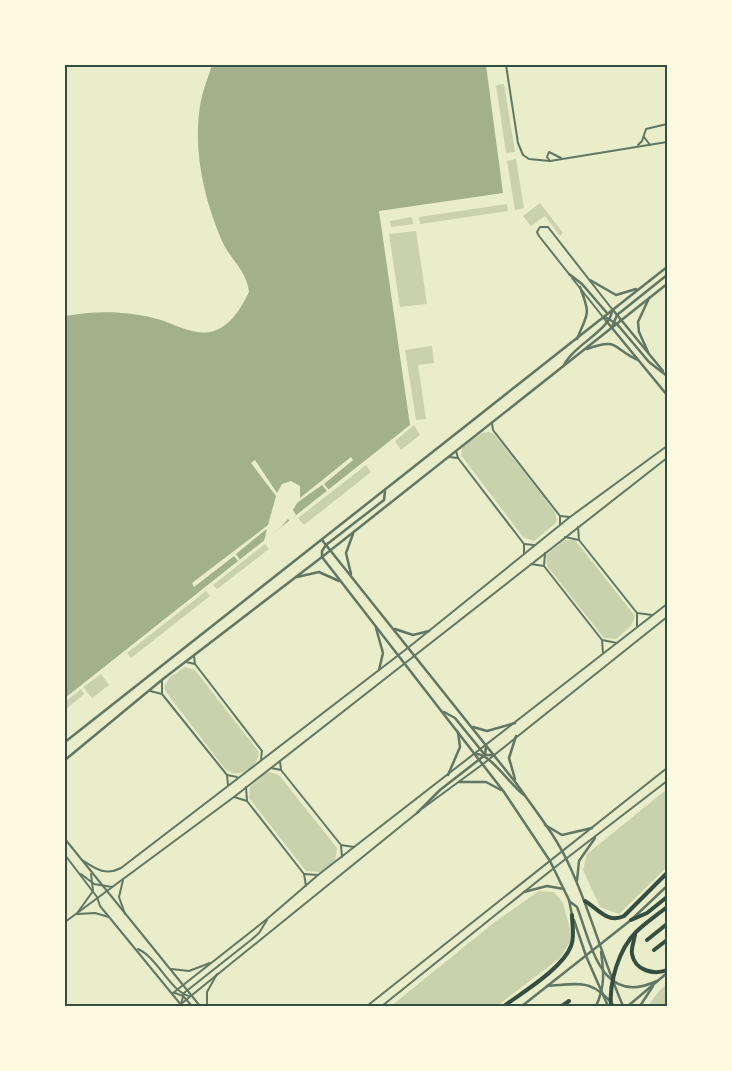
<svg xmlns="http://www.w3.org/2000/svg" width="732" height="1071" viewBox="0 0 732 1071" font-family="'Alegreya Sans',sans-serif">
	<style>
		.green { fill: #cad2ad }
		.water { fill: #a3b18a }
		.pier { fill: #e9edc9 }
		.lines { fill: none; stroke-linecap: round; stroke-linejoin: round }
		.minor { stroke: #617663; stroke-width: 2 }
		.tertiary { stroke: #617663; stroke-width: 2.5 }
		.trunk { stroke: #344e41; stroke-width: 4 }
		.neatline { fill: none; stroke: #344e41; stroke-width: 2 }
	</style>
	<rect width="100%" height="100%" fill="#e9edc9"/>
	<g class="green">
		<path d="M504,84L515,152L506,153L496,85Z"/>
		<path d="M516,159L524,208L515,210L507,161Z"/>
		<path d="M540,203L563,233L560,236L545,216L531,226L523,216Z"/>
		<path d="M507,204L508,211L420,224L419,217Z"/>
		<path d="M412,217L413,224L391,227L390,221Z"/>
		<path d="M416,231L427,304L400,307L389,234Z"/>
		<path d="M432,346L434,363L418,365L426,419L416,420L405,350Z"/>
		<path d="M414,425L420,435L401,450L395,441Z"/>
		<path d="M489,432L494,434L555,512L557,522L534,541L523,537L461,455L462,447L482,433Z"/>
		<path d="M366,465L371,472L304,525L298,518Z"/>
		<path d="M565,540H575L635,616L631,626L616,639L604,638L547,566L546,555Z"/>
		<path d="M265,544L269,549L217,589L213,585Z"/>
		<path d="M206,591L210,596L131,658L127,653Z"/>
		<path d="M185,667L195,670L259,752C259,766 239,781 225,769L166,692L164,688L169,678Z"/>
		<path d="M101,674L109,685L92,698L83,687Z"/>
		<path d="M81,689L84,694L65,710V702Z"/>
		<path d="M270,772L279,775L337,848L335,861L320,872L306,871L249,798L250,787L266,773Z"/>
		<path d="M667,789V867L619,914L600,907L583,870L587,854Z"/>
		<path d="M539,891L554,892L563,903L571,933L570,942L560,958L497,1006H391L496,921Z"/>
		<path d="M667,984V1006H648L659,991Z"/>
	</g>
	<path class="water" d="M212,65H486L503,193L379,211L410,425L65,698V316C97,310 130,311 161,320C176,325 194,335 210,332C230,328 241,308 249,292C247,271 230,259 222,241C204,199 193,152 200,106C202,92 208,78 212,65Z"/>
	<path class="pier" d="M351,457L353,460L324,484L329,490L327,491L322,485L305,497L297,503L293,510L296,515L290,521L288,519L281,527L264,541L267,529L264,531L236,554L240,560L238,561L234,556L194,587L192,583L268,525L276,496L251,463L255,460L277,493L282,484L291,481L300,486V498Z"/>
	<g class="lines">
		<g class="minor">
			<path d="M506,65L518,143L523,155L529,159L550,161L667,142"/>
			<path d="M644,137L650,145"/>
			<path d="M638,145L642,141L646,129L667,124"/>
			<path d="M550,161L547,157L549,152L561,158"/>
			<path d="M569,274L539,236L537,232L540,227H548L612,309"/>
			<path d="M572,278L603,317"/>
			<path d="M492,423L493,430L560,516V525"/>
			<path d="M456,451L458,458L524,544V553"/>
			<path d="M449,457L458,458"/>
			<path d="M560,516L570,517"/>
			<path d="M578,527L579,540L637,613V627"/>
			<path d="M565,537L579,540"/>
			<path d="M524,544L534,545"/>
			<path d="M545,553L544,566L602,640L603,653"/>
			<path d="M531,564L544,566"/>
			<path d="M637,613L652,615"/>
			<path d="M602,640L617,643"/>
			<path d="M194,656L195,664L262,751L261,759"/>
			<path d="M186,662L195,664"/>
			<path d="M162,681V694L227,775L228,785"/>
			<path d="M150,691L162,694"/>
			<path d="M280,761L281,770L341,845L342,857"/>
			<path d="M271,768L281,770"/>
			<path d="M227,775L237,777"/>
			<path d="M246,787L247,801"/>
			<path d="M234,797L247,801L304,874L306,886"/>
			<path d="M423,808L483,764L667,617"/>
			<path d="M65,839L200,1006"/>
			<path d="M341,845L354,847"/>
			<path d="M65,855L97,897L100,906L182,1006"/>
			<path d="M82,860C96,869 105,876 121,868L409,647L570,517L667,446"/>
			<path d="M81,874L94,884L112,887"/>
			<path d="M304,874L318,875"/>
			<path d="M123,880L119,897L125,914"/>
			<path d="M78,912L93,891L91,874"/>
			<path d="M77,914L95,913L109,917"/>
			<path d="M65,922L234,797L667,458"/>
			<path d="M138,949C158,958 170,991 189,996"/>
			<path d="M171,969L189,971L210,963"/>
			<path d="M173,993L267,919L318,875L667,604"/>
			<path d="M175,993L183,996L192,1006"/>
			<path d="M181,1004L417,813"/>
			<path d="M181,1004L184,993L251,940L259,933L267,920"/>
			<path d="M207,1006V992L217,974"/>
			<path d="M367,1006L667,768"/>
			<path d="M382,1006L554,868L667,781"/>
		</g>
		<g class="tertiary">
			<path d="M569,274L582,284L607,313"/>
			<path d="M590,280L616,295L636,289"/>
			<path d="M613,310L663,371"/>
			<path d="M603,317L667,395"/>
			<path d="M605,317L617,324L649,362L667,376"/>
			<path d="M612,327L617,315L667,275"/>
			<path d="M577,339C588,312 591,316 580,287"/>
			<path d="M587,349C620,337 612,349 638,360"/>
			<path d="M648,352L639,332L638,322L649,298"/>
			<path d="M564,365C574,345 610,330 612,311"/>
			<path d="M322,540L516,783C535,810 557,837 570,867C591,912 603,960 623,1006"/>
			<path d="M322,557L504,792L550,861L569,900L572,915"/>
			<path d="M322,557V551L326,545L384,500L385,491"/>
			<path d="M351,574L346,553L353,534"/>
			<path d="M297,577L319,572L339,581"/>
			<path d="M376,628L383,653L379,670"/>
			<path d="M395,629L413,635L429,631"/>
			<path d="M444,712L455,718L485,755H494"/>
			<path d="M473,727L487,731L515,723"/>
			<path d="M65,742L667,267"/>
			<path d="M476,754C490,753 511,786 524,795"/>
			<path d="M65,760L163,679L322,557L667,284"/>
			<path d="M448,775L460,747L458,732"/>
			<path d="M515,779L509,758L516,736"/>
			<path d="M459,782H486L501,790"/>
			<path d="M417,813L440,790L485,755L486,747"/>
			<path d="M545,825L562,835L592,828"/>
			<path d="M577,881L579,861L595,838"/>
			<path d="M524,892L547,886L564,889"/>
			<path d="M569,901L577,907C592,946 601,1007 657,981"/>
			<path d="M574,920L586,956L608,1006"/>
			<path d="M547,986C579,984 592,978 614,1006"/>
			<path d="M522,1006L631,920L667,886"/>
			<path d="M596,1006C605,987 604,972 601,952"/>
			<path d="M628,1006L667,973"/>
			<path d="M640,1006L653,986"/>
		</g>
		<g class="trunk">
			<path d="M585,901C598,909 608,924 624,916L667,873"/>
			<path d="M631,920L647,913L667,897"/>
			<path d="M635,935C634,941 631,948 632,954C635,971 654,975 667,970"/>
			<path d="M647,940L667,924"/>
			<path d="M654,950L667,940"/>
			<path d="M504,1006C523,992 563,968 571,946C575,936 572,925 572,915"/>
			<path d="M562,1006L569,1001"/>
			<path d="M611,1006C609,982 619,949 636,932C645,923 657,915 667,907"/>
		</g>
	</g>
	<rect width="732" height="1071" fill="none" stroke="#fefae0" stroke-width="132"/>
	<rect x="66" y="66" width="600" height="939" class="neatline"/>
</svg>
